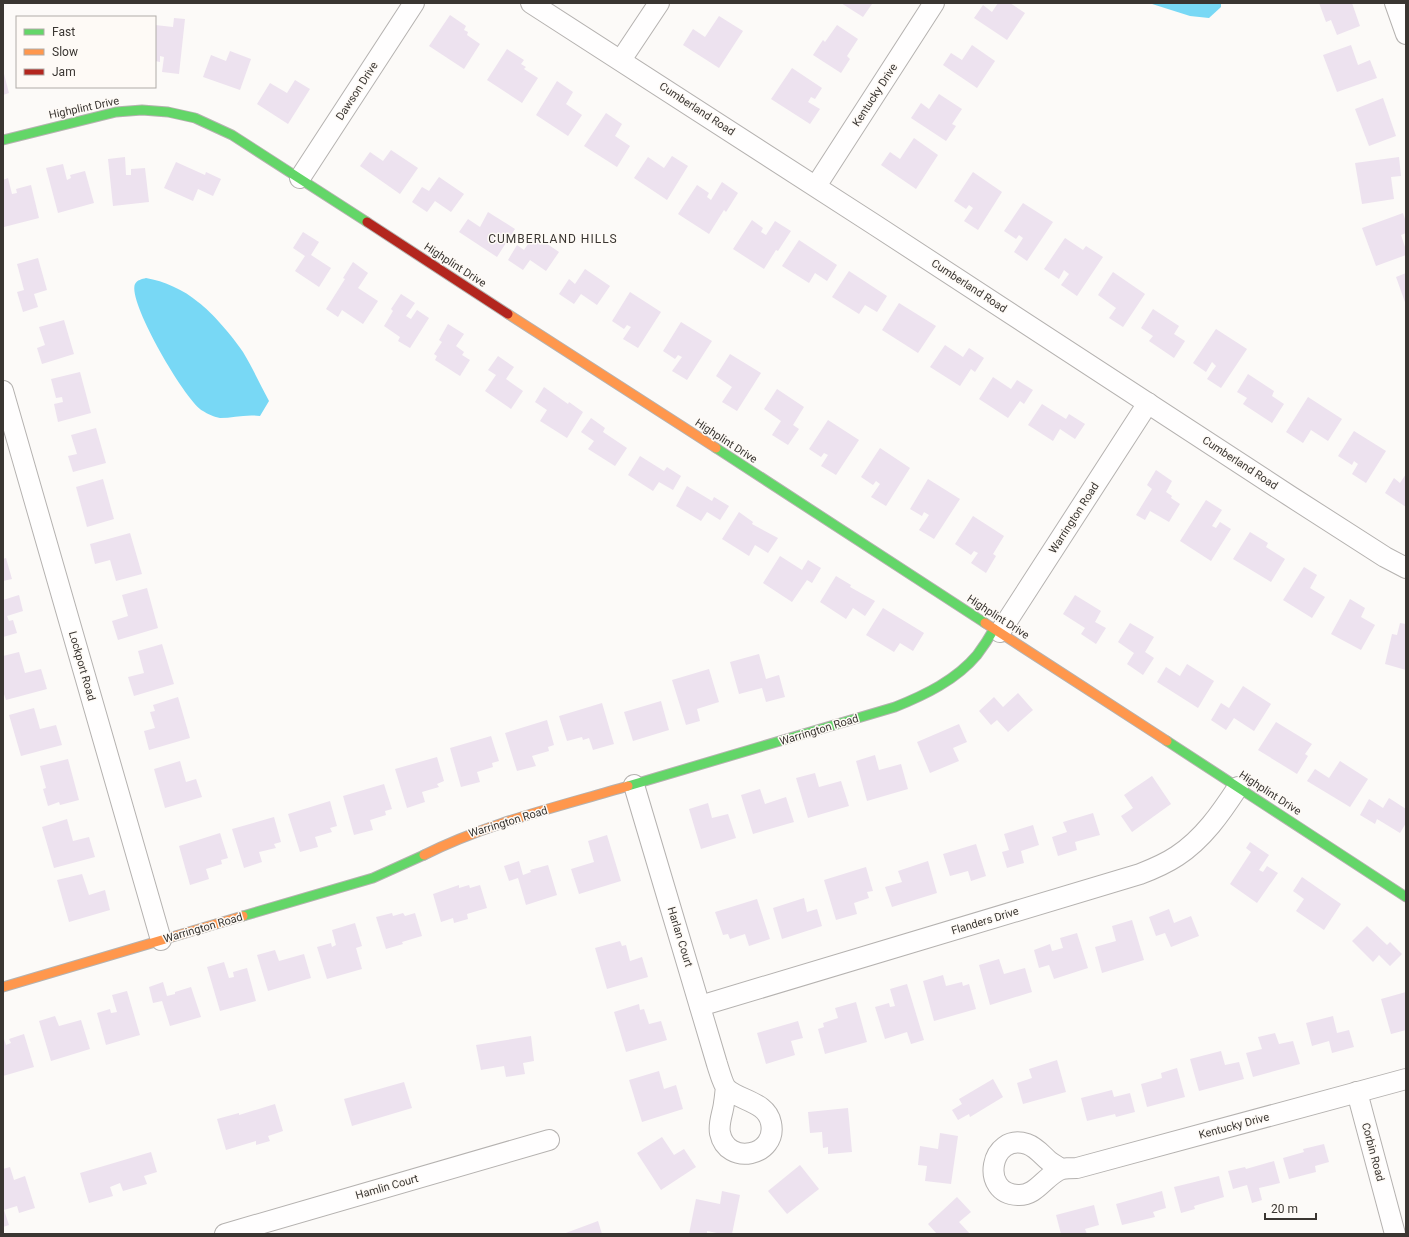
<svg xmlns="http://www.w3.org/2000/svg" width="1409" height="1237" viewBox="0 0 1409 1237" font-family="Roboto,sans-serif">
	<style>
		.water { fill: #78d8f5 }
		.building { fill: #ede2ef }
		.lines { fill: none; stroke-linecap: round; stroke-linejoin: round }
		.street-casing { stroke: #b5b2b0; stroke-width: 22 }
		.fast-casing { stroke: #b5b2b0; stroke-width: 11 }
		.slow-casing { stroke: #b5b2b0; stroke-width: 11 }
		.jam-casing { stroke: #b5b2b0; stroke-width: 11 }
		.street { stroke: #fffefe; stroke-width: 20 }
		.fast { stroke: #63d668; stroke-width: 9 }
		.slow { stroke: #ff974d; stroke-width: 9 }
		.jam { stroke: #b3261e; stroke-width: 9 }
		.labels { text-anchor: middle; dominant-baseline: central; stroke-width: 3; stroke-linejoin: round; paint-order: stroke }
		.street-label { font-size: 11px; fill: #3a3632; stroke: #fefaf6 }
		.neighbourhood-label { font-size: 12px; letter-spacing: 1px; fill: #3a3632; stroke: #fefaf6 }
	</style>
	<rect width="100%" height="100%" fill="#fcfaf8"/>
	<g class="water">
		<path d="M1149,3H1221V7L1209,18L1190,16Z"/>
		<path d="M146,278C164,281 184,290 198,302C212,312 233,337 243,352C252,367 260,384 269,401L260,416C245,414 233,418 220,418C215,417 207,414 203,411C186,402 127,301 135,284C137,280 142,279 146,278Z"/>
	</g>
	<g class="building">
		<path d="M841,3H870L872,4L863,17Z"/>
		<path d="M998,3H1010L1025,13L1007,40L974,18L983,5L992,12Z"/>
		<path d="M1319,3H1352L1360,26L1337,35L1331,20L1326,22Z"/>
		<path d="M450,15L466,26L464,30L468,32L467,35L480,44L464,69L429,46Z"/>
		<path d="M719,16L743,31L719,68L683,45L693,29L705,37Z"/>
		<path d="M174,18L185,19L179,74L162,72L164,57L160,56V62L155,61V25L173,27Z"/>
		<path d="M837,25L858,39L847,56L850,59L841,73L813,55L823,40L825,42Z"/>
		<path d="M972,45L995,61L977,88L943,65L951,53L962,60Z"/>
		<path d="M1351,45L1358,65L1370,60L1377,78L1337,92L1323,55Z"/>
		<path d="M507,49L524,60L521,64L526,67L524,69L538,78L522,103L487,80Z"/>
		<path d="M230,51L251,59L240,90L203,77L211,55L226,61Z"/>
		<path d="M792,68L822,88L815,99L811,97L808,102L820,109L810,124L771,99Z"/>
		<path d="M3,70L9,93L3,95Z"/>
		<path d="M295,80L310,89L288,124L257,104L270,83L287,93Z"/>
		<path d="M557,81L573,92L566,104L582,115L568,136L536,115Z"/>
		<path d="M939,94L962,109L952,124L956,126L946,141L911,118L921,103L929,109Z"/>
		<path d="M1383,98L1396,136L1369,146L1355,109Z"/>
		<path d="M606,113L622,124L615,136L630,146L617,167L584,146Z"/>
		<path d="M914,138L938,155L916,189L881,165L890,152L900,159Z"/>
		<path d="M391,150L418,168L400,194L360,166L370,152L383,161Z"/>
		<path d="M672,156L688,166L667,200L634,178L648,157L664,168Z"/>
		<path d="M125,157L126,175H131V169L145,168L149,202L113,206L108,159Z"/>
		<path d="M1399,157L1401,176L1391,177L1394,199L1362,204L1355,163Z"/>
		<path d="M176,162L205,175L206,172L221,179L213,196L198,189L193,201L164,188Z"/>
		<path d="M63,164L67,180L71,178L70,175L85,171L94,203L58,213L46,168Z"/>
		<path d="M973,172L1002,192L978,230L964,221L973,208L969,205L966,209L954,201Z"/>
		<path d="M439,177L464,194L451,212L435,201L427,212L412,202L422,187L429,191Z"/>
		<path d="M8,178L12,194L17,193L16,189L31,185L39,218L4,227L3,180Z"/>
		<path d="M722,182L738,193L726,212L724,210L709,234L678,214L697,185L709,193L707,197L711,200Z"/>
		<path d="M1023,203L1053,222L1027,261L1014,252L1023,238L1019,235L1016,239L1004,231Z"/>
		<path d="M488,212L515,229L497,257L459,232L468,219L480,227Z"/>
		<path d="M1403,213L1406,222V233L1401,235L1406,250V255L1376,266L1362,228Z"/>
		<path d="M752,220L763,228L761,232L766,235L775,221L791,231L778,251L776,250L764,269L733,249Z"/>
		<path d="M303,232L319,242L311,255L331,268L319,287L295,271L305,256L293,248Z"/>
		<path d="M534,235L559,252L546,271L530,260L523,270L508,260L517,245L524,250Z"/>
		<path d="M1065,238L1083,250L1086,246L1103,257L1077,296L1061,285L1069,274L1064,270L1059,279L1044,269Z"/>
		<path d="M799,240L837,265L827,281L815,273L809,283L782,266Z"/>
		<path d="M38,258L47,290L34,294L38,307L23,312L17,292L24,290L17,264Z"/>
		<path d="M353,262L368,273L358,288L378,301L363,324L342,310L338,317L326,309L345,279L343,278Z"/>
		<path d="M585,269L610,286L597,305L581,294L574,304L559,294L569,279L575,284Z"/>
		<path d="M849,271L887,296L877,312L865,305L859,314L832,297Z"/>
		<path d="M1113,272L1145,294L1123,327L1109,318L1116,308L1098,295Z"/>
		<path d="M1406,273V305L1396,277Z"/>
		<path d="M630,292L661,312L638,348L623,339L631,327L627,325L624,329L612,321Z"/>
		<path d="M401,294L415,303L406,316L411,319L417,310L429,318L410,348L398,341L400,337L384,326L393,311L391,309Z"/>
		<path d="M899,303L936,326L918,353L882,330Z"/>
		<path d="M1153,309L1179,326L1174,334L1185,341L1174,358L1149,341L1153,336L1141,328Z"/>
		<path d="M64,320L74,354L42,364L37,348L45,345L39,327Z"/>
		<path d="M681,322L712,341L687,380L672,371L682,357L678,355L675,359L663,351Z"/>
		<path d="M448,324L464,334L456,346L464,352L462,355L470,360L460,376L435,360L437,356L434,354L442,342L439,340Z"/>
		<path d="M1216,329L1247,349L1221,388L1207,379L1216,366L1212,362L1206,372L1193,363Z"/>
		<path d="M945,345L963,357L969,348L984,358L975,372L971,369L960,386L930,367Z"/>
		<path d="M730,354L761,373L737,411L722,402L732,387L716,376Z"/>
		<path d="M498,356L514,367L506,379L523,391L511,409L485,391L496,375L488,370Z"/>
		<path d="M80,372L91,413L58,422L54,404L63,402L62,397L56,398L51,379Z"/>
		<path d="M1248,374L1274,391L1272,396L1284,404L1272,423L1243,404L1247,398L1237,392Z"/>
		<path d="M993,377L1011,389L1017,380L1033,390L1024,404L1020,401L1008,418L979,399Z"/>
		<path d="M544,387L568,404L569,402L583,412L567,438L540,421L547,410L535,402Z"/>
		<path d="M777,389L804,407L793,425L799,429L788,445L772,435L781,421L764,409Z"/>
		<path d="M1308,397L1342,419L1328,441L1311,430L1303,443L1286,432Z"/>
		<path d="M1042,404L1066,419L1069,414L1085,424L1075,439L1060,429L1053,441L1028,425Z"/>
		<path d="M591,418L605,428L603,432L627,448L615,466L588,449L594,441L581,432Z"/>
		<path d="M828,420L859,440L836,475L821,466L828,455L824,453L821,457L809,449Z"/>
		<path d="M96,428L106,463L73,472L68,456L77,454L71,435Z"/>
		<path d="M1354,431L1386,451L1366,483L1352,474L1358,464L1354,461L1352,465L1338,456Z"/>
		<path d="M880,448L910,468L886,506L871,497L880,484L876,481L873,485L861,477Z"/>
		<path d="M640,456L664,471L667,467L681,476L673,490L659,482L653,491L628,475Z"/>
		<path d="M1156,470L1172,481L1166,492L1172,496L1171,498L1180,504L1169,522L1150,511L1145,520L1136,515L1152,489L1147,485Z"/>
		<path d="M1406,474V507L1385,493L1394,478L1400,483Z"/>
		<path d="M103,479L114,519L87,527L76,487Z"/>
		<path d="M928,479L960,499L934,539L919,530L929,515L924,512L922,516L910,509Z"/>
		<path d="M687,486L712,501L714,497L729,506L720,520L707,512L701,521L676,506Z"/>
		<path d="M1206,500L1222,510L1212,526L1216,528L1220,522L1231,529L1211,561L1180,541Z"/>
		<path d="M739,512L753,522L752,524L778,538L768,553L755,545L749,556L722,539Z"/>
		<path d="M973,516L1004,536L993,554L996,556L986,573L971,563L978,553L974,551L971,555L955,544Z"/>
		<path d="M1250,532L1268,543L1266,547L1285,559L1271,582L1233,559Z"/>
		<path d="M130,533L142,574L116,581L110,560L95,564L90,544Z"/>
		<path d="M780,556L802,570L808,560L821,568L812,583L807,580L792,602L763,583Z"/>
		<path d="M6,558L12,579L3,581V559Z"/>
		<path d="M1304,567L1317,575L1310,588L1325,597L1312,618L1283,600Z"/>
		<path d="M836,576L851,585L850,587L875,601L865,616L853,608L846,619L820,602Z"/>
		<path d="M147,588L158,628L118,640L112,621L128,616L122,595Z"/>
		<path d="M19,595L23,611L7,616L9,621L13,620L17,633L3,637V600Z"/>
		<path d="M1075,595L1101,611L1095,622L1106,628L1096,644L1081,634L1085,628L1063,614Z"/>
		<path d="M1350,599L1365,608L1361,617L1375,625L1361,650L1331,634Z"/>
		<path d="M883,608L924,633L913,651L900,643L894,652L866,635Z"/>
		<path d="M1130,623L1154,637L1145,652L1154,658L1143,675L1127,664L1134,653L1118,642Z"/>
		<path d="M1400,623L1406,624V670L1385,664L1392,634L1397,635Z"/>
		<path d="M162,644L174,684L134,696L128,677L144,673L138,651Z"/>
		<path d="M19,652L25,673L41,669L47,689L6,700L3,691V656Z"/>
		<path d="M759,654L766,679L779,675L785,697L766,702L762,688L739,694L730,662Z"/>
		<path d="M1187,664L1214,681L1198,708L1157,682L1166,667L1180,676Z"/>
		<path d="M709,669L719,702L697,709L700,721L686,725L672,680Z"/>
		<path d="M1243,686L1271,704L1254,731L1234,718L1226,730L1211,720L1221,703L1229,708Z"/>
		<path d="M1018,693L1033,710L1008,732L997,720L991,725L979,711L994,697L1003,707Z"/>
		<path d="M178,697L190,738L149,750L144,731L155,728L150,712L155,711L153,705Z"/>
		<path d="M661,701L669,730L633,741L624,712Z"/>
		<path d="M602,703L614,744L593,750L589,738L583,740L582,737L567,741L559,716Z"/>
		<path d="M34,708L40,729L56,725L62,745L21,756L9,715Z"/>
		<path d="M547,720L554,745L548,747L549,751L532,756L536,766L517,771L505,733Z"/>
		<path d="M1276,722L1312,744L1305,754L1308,756L1297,774L1258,750Z"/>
		<path d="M959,724L967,742L953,748L959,761L930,773L917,742Z"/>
		<path d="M491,736L499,761L492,763L493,767L477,772L480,782L461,787L450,748Z"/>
		<path d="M875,755L879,770L901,764L908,789L867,801L856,761Z"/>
		<path d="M437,757L444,781L437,784L439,787L422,792L425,802L407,808L395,769Z"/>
		<path d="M68,759L79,800L60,805L59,802L48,806L43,789L46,788L40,766Z"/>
		<path d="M180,761L186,782L196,779L202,797L165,808L154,769Z"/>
		<path d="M1340,761L1368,779L1350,807L1307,781L1315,769L1329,778Z"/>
		<path d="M815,773L819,787L841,781L849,806L808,818L796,778Z"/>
		<path d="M1152,776L1171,804L1132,832L1121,816L1133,808L1124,795Z"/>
		<path d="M384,784L392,809L385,811L386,815L370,820L373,830L354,835L343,796Z"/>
		<path d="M760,789L765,804L786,797L794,822L753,834L741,795Z"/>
		<path d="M1389,798L1406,809V823L1400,833L1377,819L1375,824L1360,815L1369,799L1383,808Z"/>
		<path d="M330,801L337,826L330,828L332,832L315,837L318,847L300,852L288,814Z"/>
		<path d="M708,803L712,818L728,814L736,838L701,849L689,809Z"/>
		<path d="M1093,813L1100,835L1075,842L1077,850L1058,856L1052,837L1067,832L1063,822Z"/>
		<path d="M274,817L281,842L274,844L276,848L259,852L262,862L244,868L232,829Z"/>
		<path d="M67,819L73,841L89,837L95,857L54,868L42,827Z"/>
		<path d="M1033,825L1039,845L1021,851L1024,863L1007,868L1002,852L1009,850L1004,834Z"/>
		<path d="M220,833L228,858L221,860L222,864L206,869L209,879L190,885L179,846Z"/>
		<path d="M607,835L621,881L579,894L571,869L594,862L588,841Z"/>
		<path d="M1250,842L1269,855L1259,870L1263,872L1267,866L1278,873L1257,903L1230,884L1251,852L1246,848Z"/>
		<path d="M976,844L986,876L971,881L968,871L950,876L943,854Z"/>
		<path d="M519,861L523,875L531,872L530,870L548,865L557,895L526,905L518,878L509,881L504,866Z"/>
		<path d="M928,861L937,893L892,907L885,887L902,882L898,871Z"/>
		<path d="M866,867L873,891L867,892L869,898L854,903L857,914L836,920L824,880Z"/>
		<path d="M82,874L89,895L105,890L110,910L69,922L57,880Z"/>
		<path d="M1302,877L1341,904L1324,930L1296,911L1304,899L1293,891Z"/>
		<path d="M459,885V888L469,885L470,888L480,885L487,908L467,914L468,919L454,923L453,918L441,922L433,894Z"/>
		<path d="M804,898L807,912L817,909L822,926L782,939L773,908Z"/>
		<path d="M757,899L770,939L749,946L745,934L730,939L728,934L723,935L715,912Z"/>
		<path d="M1169,909L1174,923L1191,916L1199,936L1171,947L1165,933L1156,936L1149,917Z"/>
		<path d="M392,913L393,916L403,913L405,916L415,913L422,936L402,942L403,944L386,949L376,917Z"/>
		<path d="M1132,920L1144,960L1102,973L1095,947L1116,941L1112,926Z"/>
		<path d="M355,923L362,946L356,948L362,969L327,979L317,947L331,943L332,947L336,945L332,930Z"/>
		<path d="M1367,926L1387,945L1390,942L1402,954L1390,966L1379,955L1373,962L1352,941Z"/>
		<path d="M1077,933L1088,968L1054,979L1049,965L1039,968L1034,950L1050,944L1052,951L1063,948L1060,938Z"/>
		<path d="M620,941L622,946L626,945L630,961L642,957L648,977L607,989L595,948Z"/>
		<path d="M275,950L279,961L304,954L311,978L268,991L257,955Z"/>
		<path d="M999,959L1004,974L1025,968L1032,992L990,1005L979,965Z"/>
		<path d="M224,962L229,978L234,977L233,972L247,968L256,1001L220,1011L207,967Z"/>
		<path d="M943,975L946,986L962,982L963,986L969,984L976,1009L934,1021L923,981Z"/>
		<path d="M163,982L167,996L175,994V992L191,987L201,1017L170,1026L162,1001L153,1003L149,987Z"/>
		<path d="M907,984L924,1040L911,1044L907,1032L885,1039L875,1007L889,1003L890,1007L895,1006L890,989Z"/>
		<path d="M127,991L140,1035L106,1045L97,1013L110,1009L111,1013L117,1012L112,995Z"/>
		<path d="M1406,992V1030L1391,1034L1381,999Z"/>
		<path d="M856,1002L867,1042L825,1054L818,1029L824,1027L823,1023L838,1018L835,1008Z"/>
		<path d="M639,1004L640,1010L644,1009L649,1024L661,1021L667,1040L626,1052L614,1012Z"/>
		<path d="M55,1016L59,1026L81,1020L90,1049L51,1061L39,1021Z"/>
		<path d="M1333,1016L1337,1033L1349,1030L1354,1047L1332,1053L1329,1041L1312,1046L1306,1023Z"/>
		<path d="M798,1021L803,1038L791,1041L795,1055L766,1064L757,1033Z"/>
		<path d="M1275,1033L1279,1044L1293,1041L1300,1064L1253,1077L1246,1053L1262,1049L1258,1037Z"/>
		<path d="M24,1034L34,1067L3,1076V1036L6,1045L11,1043L9,1039Z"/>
		<path d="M531,1036L534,1061L523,1063L525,1074L506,1077L504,1066L481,1070L476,1045Z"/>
		<path d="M1221,1051L1225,1065L1239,1062L1244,1079L1199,1091L1190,1059Z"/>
		<path d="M1057,1060L1066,1092L1023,1104L1017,1083L1032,1078L1029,1069Z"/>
		<path d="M1177,1068L1185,1097L1147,1107L1141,1084L1162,1078L1161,1073Z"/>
		<path d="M659,1071L664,1089L676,1085L683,1109L642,1122L629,1080Z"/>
		<path d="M993,1079L1003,1097L970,1117L969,1114L958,1120L952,1110L962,1104L959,1099Z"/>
		<path d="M404,1082L412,1108L352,1126L344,1099Z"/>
		<path d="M1112,1090L1114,1097L1130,1093L1135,1112L1116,1117L1115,1114L1087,1121L1081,1098Z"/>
		<path d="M275,1104L283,1131L268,1136L270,1141L256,1145V1141L226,1150L217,1119L239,1113V1115Z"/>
		<path d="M848,1108L852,1152L828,1154V1147L823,1148L822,1132L810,1133L808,1112Z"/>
		<path d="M940,1133L958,1136L951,1184L925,1181L927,1166L918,1165L920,1146L938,1149Z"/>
		<path d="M662,1137L674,1155L684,1149L696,1167L661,1190L637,1153Z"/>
		<path d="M1324,1144L1329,1162L1315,1166L1316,1172L1289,1179L1283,1158L1304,1152L1303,1149Z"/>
		<path d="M151,1152L157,1172L144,1176L147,1184L123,1191L120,1183L110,1187L113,1196L89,1203L80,1173Z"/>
		<path d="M1274,1161L1280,1183L1259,1188L1262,1200L1252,1203L1247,1185L1233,1189L1228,1171L1245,1167L1246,1169Z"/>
		<path d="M800,1165L819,1189L787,1214L768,1191Z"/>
		<path d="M10,1167L14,1180L25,1176L35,1208L19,1213L17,1206L4,1210L9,1225L3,1227V1169Z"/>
		<path d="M1219,1176L1224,1197L1194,1206L1195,1209L1181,1213L1174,1187Z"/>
		<path d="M722,1191L740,1195L732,1234H722L707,1231V1234H689L696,1199L720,1204Z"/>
		<path d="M1162,1191L1166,1208L1153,1212L1155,1217L1122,1225L1116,1204Z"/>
		<path d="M957,1197L971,1212L959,1222L970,1234H937L928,1224Z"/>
		<path d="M1094,1205L1099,1225L1085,1229L1087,1234H1061L1056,1215Z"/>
		<path d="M598,1221L602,1234H563Z"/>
	</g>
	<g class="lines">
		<g class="street-casing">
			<g id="street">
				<path d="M531,3L875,225L1290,496L1385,557L1406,568"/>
				<path d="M1395,3L1406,34"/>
				<path d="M621,60L659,3"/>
				<path d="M300,178L414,3"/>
				<path d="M816,186L934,3"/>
				<path d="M3,391L161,940"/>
				<path d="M1000,632L1148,403"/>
				<path d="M634,785L717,1064C719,1070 723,1085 727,1089C741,1101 767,1102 771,1123C778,1156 727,1167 720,1133C718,1123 723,1113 724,1103C725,1098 725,1093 726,1088"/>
				<path d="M700,1006L1140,874C1153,869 1165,864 1177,856C1203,839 1221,813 1238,787"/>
				<path d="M1357,1092L1395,1234"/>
				<path d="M1061,1169C1057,1166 1053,1164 1049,1161C1042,1155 1036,1147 1027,1144C990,1132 979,1194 1018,1195C1037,1196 1045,1175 1062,1169C1066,1168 1072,1168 1077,1168L1406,1079"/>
				<path d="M225,1234L549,1140"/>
			</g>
		</g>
		<g class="fast-casing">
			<g id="fast">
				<path d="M3,140L116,112L142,110L168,112L195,118L232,135L367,222"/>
				<path d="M716,448L985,623"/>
				<path d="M1167,741L1406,897"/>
				<path d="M628,786L895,707C925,695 956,680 977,655C983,647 989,638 994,629"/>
				<path d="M243,916L373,878L424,855"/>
			</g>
		</g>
		<g class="slow-casing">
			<g id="slow">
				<path d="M508,314L716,448"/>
				<path d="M985,623L1167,741"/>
				<path d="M424,855C487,823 561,806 628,786"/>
				<path d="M3,987L243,916"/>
			</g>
		</g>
		<g class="jam-casing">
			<path id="jam" d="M367,222L508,314"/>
		</g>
		<use href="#street" class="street"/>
		<use href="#fast" class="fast"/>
		<use href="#slow" class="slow"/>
		<use href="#jam" class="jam"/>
	</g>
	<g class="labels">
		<g class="street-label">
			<text transform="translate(357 91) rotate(-57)">Dawson Drive</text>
			<text transform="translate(875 95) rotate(-57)">Kentucky Drive</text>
			<text transform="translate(84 108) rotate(-12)">Highplint Drive</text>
			<text transform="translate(697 109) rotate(33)">Cumberland Road</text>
			<text transform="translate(455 265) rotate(33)">Highplint Drive</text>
			<text transform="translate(969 286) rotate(33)">Cumberland Road</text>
			<text transform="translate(726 441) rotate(33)">Highplint Drive</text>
			<text transform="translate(1240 463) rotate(33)">Cumberland Road</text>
			<text transform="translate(1074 518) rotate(-57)">Warrington Road</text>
			<text transform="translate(998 617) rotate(33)">Highplint Drive</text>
			<text transform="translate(82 666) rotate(74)">Lockport Road</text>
			<text transform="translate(819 730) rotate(-17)">Warrington Road</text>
			<text transform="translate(1270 793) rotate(33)">Highplint Drive</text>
			<text transform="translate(508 822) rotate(-17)">Warrington Road</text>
			<text transform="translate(985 921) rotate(-17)">Flanders Drive</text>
			<text transform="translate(203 928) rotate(-16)">Warrington Road</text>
			<text transform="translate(680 937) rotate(73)">Harlan Court</text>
			<text transform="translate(1234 1126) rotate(-15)">Kentucky Drive</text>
			<text transform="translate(1373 1152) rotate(75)">Corbin Road</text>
			<text transform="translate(387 1187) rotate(-16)">Hamlin Court</text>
		</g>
		<g class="neighbourhood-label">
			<text x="553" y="239">CUMBERLAND HILLS</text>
		</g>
	</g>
	<rect width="1409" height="1237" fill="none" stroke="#3a3632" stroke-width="8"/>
	<rect x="16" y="16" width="140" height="72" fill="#fefaf6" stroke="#b0aca8"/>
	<rect x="24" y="29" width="20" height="6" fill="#63d668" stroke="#b0aca8"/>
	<text x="52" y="36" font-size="12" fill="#3a3632">Fast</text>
	<rect x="24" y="49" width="20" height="6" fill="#ff974d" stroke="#b0aca8"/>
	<text x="52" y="56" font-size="12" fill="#3a3632">Slow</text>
	<rect x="24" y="69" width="20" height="6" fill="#b3261e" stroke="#b0aca8"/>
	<text x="52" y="76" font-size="12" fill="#3a3632">Jam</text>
	<path d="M1265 1213v6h51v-6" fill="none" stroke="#3a3632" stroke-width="2"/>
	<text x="1271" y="1213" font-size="12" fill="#3a3632" stroke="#fefaf6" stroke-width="3" paint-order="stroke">20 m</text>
</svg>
